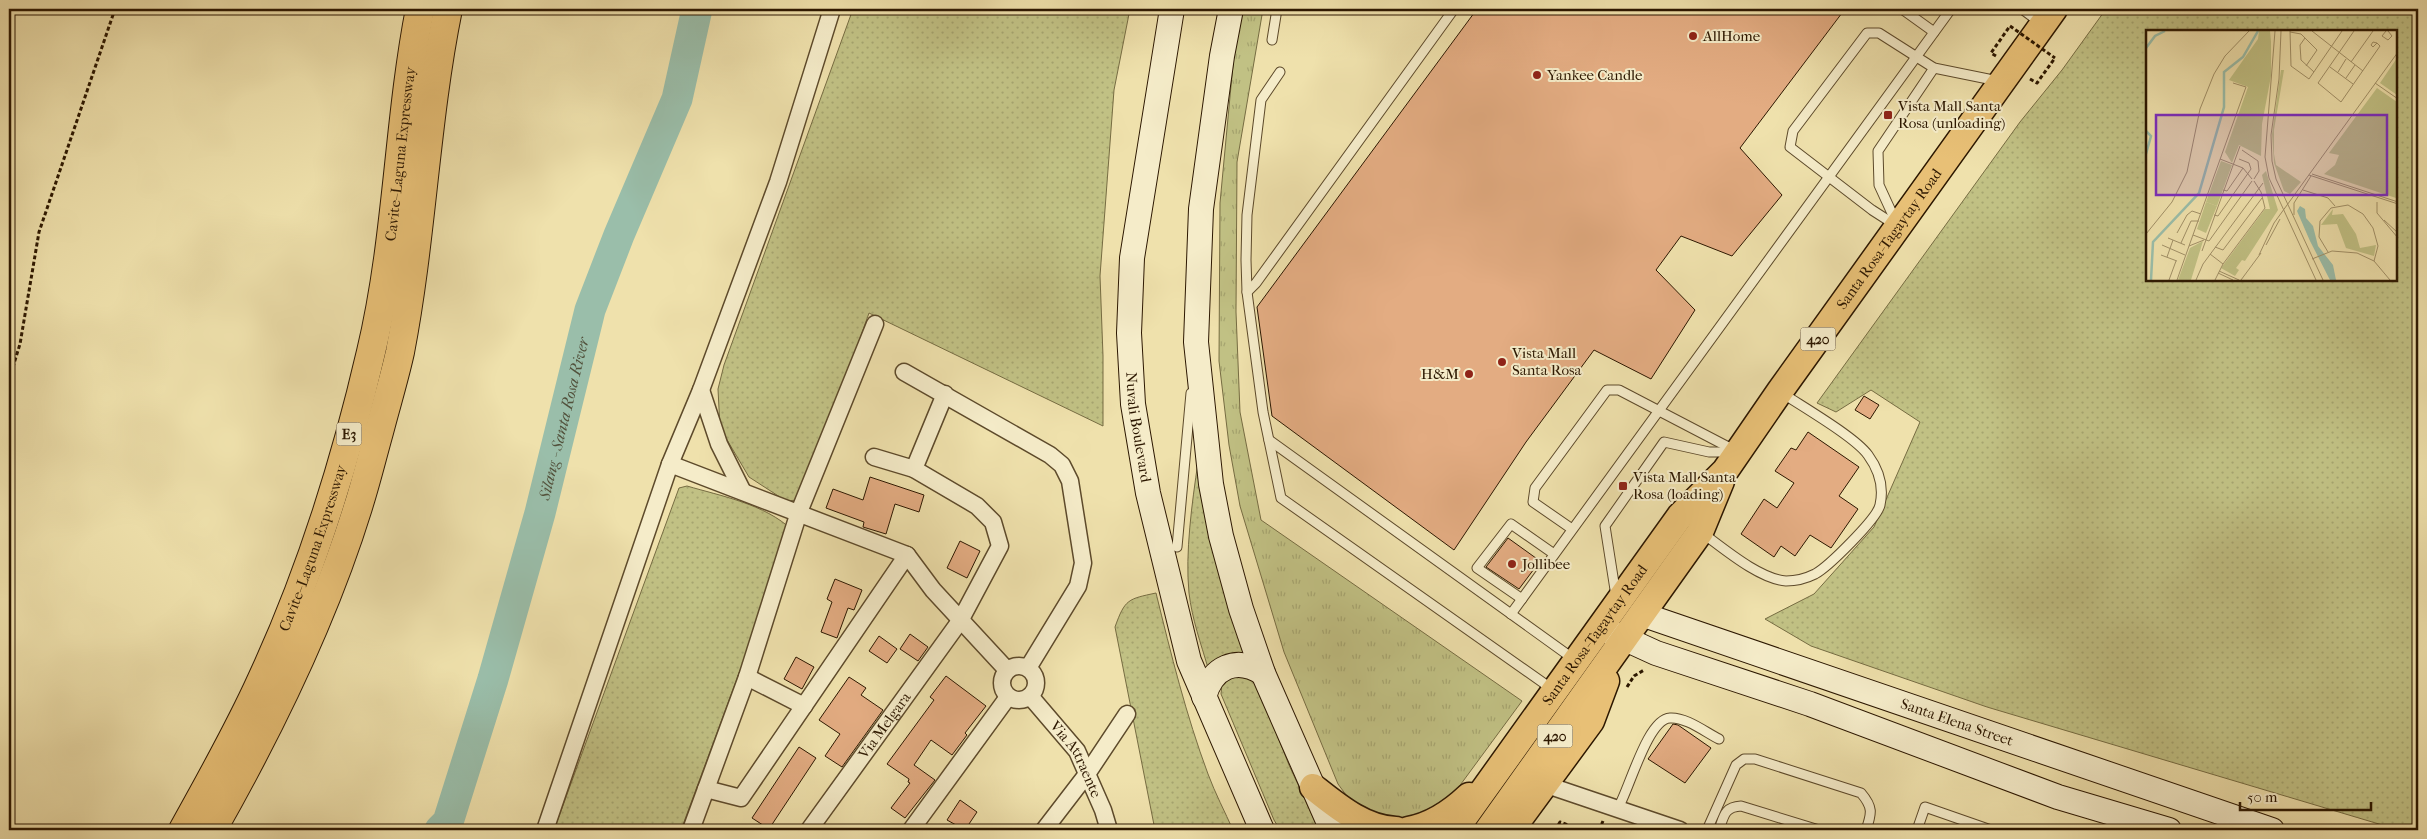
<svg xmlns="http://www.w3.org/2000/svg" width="2427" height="839" viewBox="0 0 2427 839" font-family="'IM FELL French Canon',serif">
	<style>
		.grass { fill: url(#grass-dots); stroke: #766c42; fill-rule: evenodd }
		.park { fill: url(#park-tufts); stroke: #766c42 }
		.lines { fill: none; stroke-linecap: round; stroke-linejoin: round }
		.river { stroke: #9abeaa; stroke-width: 31 }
		.building { fill: #e3ac82; stroke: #2c1700 }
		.lane-casing { stroke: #5d4a2b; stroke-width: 11 }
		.street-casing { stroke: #5d4a2b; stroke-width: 19 }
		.secondary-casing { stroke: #2c1700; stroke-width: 26 }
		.primary-casing { stroke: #2c1700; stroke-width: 29 }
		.highway-casing { stroke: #2c1700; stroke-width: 30 }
		.path { stroke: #2c1700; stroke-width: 3; stroke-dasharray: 4 2.5; stroke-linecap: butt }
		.lane { stroke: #f5ecc9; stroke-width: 9 }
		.street { stroke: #f5ecc9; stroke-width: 16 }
		.secondary { stroke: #f5ecc9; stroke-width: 24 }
		.primary { stroke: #e8c076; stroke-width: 26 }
		.highway { stroke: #e8c076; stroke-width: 28 }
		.path-bridge { stroke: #2c1700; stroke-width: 3; stroke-dasharray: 4 2.5; stroke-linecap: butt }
		.poi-dot { fill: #8f2418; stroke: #f5ecc9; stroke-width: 2 }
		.labels { text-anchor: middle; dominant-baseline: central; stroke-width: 4; stroke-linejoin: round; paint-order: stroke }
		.shield { fill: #f5ecc9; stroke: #68573c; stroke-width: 1 }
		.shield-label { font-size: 14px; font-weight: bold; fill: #2c1700 }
		.poi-label { font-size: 15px; fill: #2c1700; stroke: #f5ecc9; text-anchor: start }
		.street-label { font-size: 15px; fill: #2c1700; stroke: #f5ecc9 }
		.water-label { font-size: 16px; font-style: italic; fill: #52513c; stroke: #f5ecc9 }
		.inset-river { fill: none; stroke: #9abeaa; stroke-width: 2.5 }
		.inset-road { fill: none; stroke: #a19067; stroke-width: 1 }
		.view { fill: #7b2cbf; fill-opacity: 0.15; stroke: #7b2cbf; stroke-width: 2.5 }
		.inset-edge { fill: none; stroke: #2c1700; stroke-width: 2.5 }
	</style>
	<defs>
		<pattern id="grass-dots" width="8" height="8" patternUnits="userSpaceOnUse" patternTransform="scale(1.25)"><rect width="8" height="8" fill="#c1c184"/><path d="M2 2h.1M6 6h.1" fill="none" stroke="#a6a570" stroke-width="1.8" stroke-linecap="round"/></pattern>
		<pattern id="park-tufts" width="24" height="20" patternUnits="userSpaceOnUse" patternTransform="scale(1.25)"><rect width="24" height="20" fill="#c1c184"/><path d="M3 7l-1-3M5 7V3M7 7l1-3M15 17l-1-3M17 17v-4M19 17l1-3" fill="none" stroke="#a6a570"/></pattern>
	</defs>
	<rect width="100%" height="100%" fill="#efe1ac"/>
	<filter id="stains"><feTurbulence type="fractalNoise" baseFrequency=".004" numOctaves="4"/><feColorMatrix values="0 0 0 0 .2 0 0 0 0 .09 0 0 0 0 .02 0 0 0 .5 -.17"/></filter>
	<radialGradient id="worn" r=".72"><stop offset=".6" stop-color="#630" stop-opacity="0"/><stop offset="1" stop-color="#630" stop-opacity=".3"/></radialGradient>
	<g class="grass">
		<path d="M853,9H1130L1114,90L1100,276L1103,356V426L869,313L807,488L798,500L786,501L749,477L720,428L718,389L724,365Z"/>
		<path d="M2106,9H2418V830H2399L1987,707L1811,646L1765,619L1814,594L1874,527L1920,422L1871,390L1836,412L1817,403L2020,122L2062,70ZM2147,31H2396V280H2147Z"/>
		<path d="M1198,462L1247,656L1208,668C1201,644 1192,619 1189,593C1185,553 1192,503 1198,462Z"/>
		<path d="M687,486C721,496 765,504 792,530L681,830H554L679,488Z"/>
		<path d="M1156,593C1171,654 1186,715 1208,774C1215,793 1225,812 1233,830H1155L1115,627C1125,599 1128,599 1156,593Z"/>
		<path d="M1238,675L1255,679L1289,765L1319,830H1280L1274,820L1221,694L1222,684Z"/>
	</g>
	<path class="park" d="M1242,9H1263L1237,162L1236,312L1240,412L1261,520L1522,701L1447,803L1398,825L1352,803L1338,784L1284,652L1240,506L1229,445L1219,361L1220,203L1234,54Z"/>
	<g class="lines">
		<path class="river" id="s1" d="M440,830L448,822L493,679L540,513L590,310L619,235L677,99L697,9"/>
	</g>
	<g class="building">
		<path d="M1477,9H1845L1740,148L1782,195L1732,256L1681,236L1656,270L1695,310L1651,379L1594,350L1526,442L1454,550L1272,416L1257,307Z"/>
		<path d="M1864,396L1879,405L1870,419L1855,410Z"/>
		<path d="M1808,432L1859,467L1839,496L1858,509L1831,548L1810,535L1795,556L1781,546L1774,557L1741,534L1764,499L1777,508L1794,483L1775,471L1791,448L1796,450Z"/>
		<path d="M870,477L924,495L919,512L895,504L886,534L863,527L864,522L826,508L833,489L863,500Z"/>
		<path d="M1508,538L1540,561L1519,589L1486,567Z"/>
		<path d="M960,541L980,551L967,578L947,568Z"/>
		<path d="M835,579L862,590L854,610L848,608L837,638L821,632L832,602L827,599Z"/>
		<path d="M910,634L928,647L918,661L900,649Z"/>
		<path d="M879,636L897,649L887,663L869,651Z"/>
		<path d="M796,657L814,667L802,689L784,679Z"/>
		<path d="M946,676L986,706L965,733L967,735L952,755L931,740L914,765L935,780L905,818L891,808L910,783L908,782L909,779L887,764L934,700L930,697Z"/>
		<path d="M849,677L866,688L861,695L883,710L842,767L825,756L840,734L819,720Z"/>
		<path d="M1673,724L1678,725L1711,748L1685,783L1648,759Z"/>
		<path d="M799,747L816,758L769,829L752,818Z"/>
		<path d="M960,800L977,812L965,830L947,820Z"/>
	</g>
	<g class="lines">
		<g class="lane-casing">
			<g id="lane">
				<path d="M1902,9L1934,32"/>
				<path d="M2022,9L2041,23"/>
				<path d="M1272,40L1277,9"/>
				<path d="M1280,72L1261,100L1247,215L1246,260L1247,292L1263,412L1281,498L1552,689"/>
				<path d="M1896,222L1879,185L1878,151L1934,68"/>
				<path d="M1897,226L1872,210L1790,147L1793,131L1867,33H1879L1934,68L1998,81"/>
				<path d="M1247,292L1256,283L1454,9"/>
				<path d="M1269,440L1575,660"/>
				<path d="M1572,529L1533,502L1535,488L1607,390H1619L1736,451"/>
				<path d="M1701,532C1723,548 1759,579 1786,581C1797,581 1805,579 1815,574C1828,567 1877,519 1880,505C1884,487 1879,470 1868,455C1855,437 1803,407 1782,393"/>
				<path d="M1177,547L1191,393"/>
				<path d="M1616,596L1605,526L1664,442L1709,452H1733"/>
				<path d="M1522,599L1477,568L1511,524L1554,554"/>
				<path d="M1511,614L1951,9"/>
				<path d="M1617,810C1629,791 1647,719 1670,718C1686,717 1705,732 1719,739"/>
				<path d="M1707,830L1736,765L1744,759H1755L1861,793C1873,807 1872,813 1866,830"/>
				<path d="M1719,830C1724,816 1724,807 1741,806L1819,830"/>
				<path d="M1917,830L1925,807L1991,830"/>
			</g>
		</g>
		<g class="street-casing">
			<g id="street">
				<path d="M904,372L1050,455L1062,465L1070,481L1083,563L1078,586L1028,668"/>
				<path d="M701,390L719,444L742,490"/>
				<path d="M670,464L907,555L933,590L1007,670"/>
				<path d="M914,469L945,394"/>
				<circle cx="1019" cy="683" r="17"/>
				<path d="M747,677L804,706"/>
				<path id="s2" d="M1030,696L1077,751L1103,810L1109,830"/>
				<path d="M1544,784L1680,830"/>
				<path d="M706,789L741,798L907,555"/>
				<path d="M545,830L670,464L701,390L778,182L832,9"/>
				<path d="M691,830L747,677L799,512L875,324"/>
				<path id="s3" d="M809,830L960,621L1000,546L993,522L977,506L914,469L874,457"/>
				<path d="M911,830L1008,697"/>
				<path d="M1044,830L1087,774L1127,714"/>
			</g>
		</g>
		<g class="secondary-casing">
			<g id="secondary">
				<path id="s4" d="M1172,9L1132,258L1129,333L1133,404L1148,493L1189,661L1262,830"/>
				<path d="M1231,9L1222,56L1201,209L1196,342L1211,484L1221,536L1241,609L1263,673L1332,830"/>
				<path id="s5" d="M1641,614L2272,830"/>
				<path d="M1608,631L1656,653L1810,704L2058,797L2169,830"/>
				<path d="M1204,697C1212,667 1236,656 1263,673"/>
			</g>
		</g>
		<g class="primary-casing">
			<g id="primary">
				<path d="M1313,787C1337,806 1364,829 1396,830"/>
				<path d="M1408,830C1432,826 1451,813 1469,796"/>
				<path id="s6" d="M1455,830L1680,516L1725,471L1780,391L2054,9"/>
				<path d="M1488,830L1700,532L1721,481"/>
				<path d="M1511,830L1591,721L1606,681"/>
			</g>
		</g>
		<g class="highway-casing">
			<g id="highway">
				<path id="s7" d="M183,830C210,781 238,732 261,681C310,576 345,464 371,352C398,239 398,122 420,9"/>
				<path d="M212,830C270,728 323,620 358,507C366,482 372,457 379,432C386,405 394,379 400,352C422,238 425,122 448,9"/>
			</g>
		</g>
		<g class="path">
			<path d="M1996,56L1991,53L2010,26"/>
			<path d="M2030,79L2037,83L2055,58"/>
			<path d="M9,380L20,344L39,232L115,9"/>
			<path d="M1627,687L1634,676L1644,670"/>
			<path d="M1555,830L1560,822L1582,830"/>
			<path d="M1599,830L1603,821"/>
		</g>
		<use href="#lane" class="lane"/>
		<use href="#street" class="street"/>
		<use href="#secondary" class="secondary"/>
		<use href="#primary" class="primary"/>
		<use href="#highway" class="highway"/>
		<path class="path-bridge" d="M2010,26L2055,58"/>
	</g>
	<g class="poi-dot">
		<circle cx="1693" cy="36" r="5"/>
		<circle cx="1537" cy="75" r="5"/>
		<rect x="1883" y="110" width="10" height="10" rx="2.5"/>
		<circle cx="1502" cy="362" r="5"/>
		<circle cx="1469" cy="374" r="5"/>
		<rect x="1618" y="481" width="10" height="10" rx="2.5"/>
		<circle cx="1512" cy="564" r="5"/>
	</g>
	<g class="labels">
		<g class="shield">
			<rect x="1800.5" y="327.5" width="35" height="23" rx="4"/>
			<rect x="336.5" y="422.5" width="25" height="23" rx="4"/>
			<rect x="1537.5" y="724.5" width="35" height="23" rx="4"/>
		</g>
		<g class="shield-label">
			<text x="1818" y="339">420</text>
			<text x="349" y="434">E3</text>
			<text x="1555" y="736">420</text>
		</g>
		<g class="poi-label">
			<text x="1703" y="36">AllHome</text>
			<text x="1547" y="75">Yankee Candle</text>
			<text x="1898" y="106">Vista Mall Santa<tspan x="1898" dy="17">Rosa (unloading)</tspan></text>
			<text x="1512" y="353">Vista Mall<tspan x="1512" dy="17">Santa Rosa</tspan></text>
			<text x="1459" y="374" text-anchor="end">H&amp;M</text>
			<text x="1633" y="477">Vista Mall Santa<tspan x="1633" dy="17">Rosa (loading)</tspan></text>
			<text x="1522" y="564">Jollibee</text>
		</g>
		<g class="street-label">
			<text stroke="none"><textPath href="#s7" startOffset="716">Cavite–Laguna Expressway</textPath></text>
			<text stroke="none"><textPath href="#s6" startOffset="734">Santa Rosa-Tagaytay Road</textPath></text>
			<text stroke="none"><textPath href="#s4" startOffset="422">Nuvali Boulevard</textPath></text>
			<text stroke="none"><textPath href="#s7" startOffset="311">Cavite–Laguna Expressway</textPath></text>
			<text stroke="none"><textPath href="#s6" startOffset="240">Santa Rosa-Tagaytay Road</textPath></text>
			<text stroke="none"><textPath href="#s5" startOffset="334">Santa Elena Street</textPath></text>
			<text stroke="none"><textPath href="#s3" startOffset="129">Via Melgara</textPath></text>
			<text stroke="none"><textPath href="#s2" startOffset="79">Via Attraente</textPath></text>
		</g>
		<g class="water-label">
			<text stroke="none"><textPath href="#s1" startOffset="431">Silang - Santa Rosa River</textPath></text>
		</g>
	</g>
	<g transform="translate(2146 30)">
		<rect width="251" height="251" fill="#efe1ac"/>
		<path d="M113,1H124L125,12V46L116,94L115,126L93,115L86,133L79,122L102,57L83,50L112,9ZM251,28V65L234,53ZM231,58L251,72L250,168L178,144L189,135L193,125L183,123ZM75,131L86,135L71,176L60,172ZM120,141L132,180L99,231L96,230L90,238L93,240L89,246L75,238L119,179H124L116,145ZM57,211L45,250H32L44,218Z" fill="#c1c184"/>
		<path d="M135,40H138L128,100V124L130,135L155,152L144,164L138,161L128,133L126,104ZM60,172L71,176L60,203L51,199ZM187,179L186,185L197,184L210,204L214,218L230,215L228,226L200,218L191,194L175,195Z" fill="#c1c184"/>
		<path d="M154,176L159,179L160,188L167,196L172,216L187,235L190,250H184L164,211L151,181Z" fill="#9abeaa"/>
		<path class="inset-river" d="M0,18L9,6L19,1M0,101L5,106L0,124M5,250L7,212L53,163L78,77V42L97,27L112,1"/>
		<path class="inset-road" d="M129,1L119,127L123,148L170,250M135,1L133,49L125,105L126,131L130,149L177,250M144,1L145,36L163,49L196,1M166,1L217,41M208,1L172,53L195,72L234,16L231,13M240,1L236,6L242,10L246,6L242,1M144,2L155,4L171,20L160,36M159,8L154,15L155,30L168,42M227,12L231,13L227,17L225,15ZM205,32L227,1M184,37L207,54M192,42L200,29M200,48L209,35M229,53L252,69M96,120L112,131L113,141L108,149M74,129L97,138L106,149M166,144L252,172M163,145L252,174M77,160L81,161L97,138M157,160L182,168L189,176M231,172V183L252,208M68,185L72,186L105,139L103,133L93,129M148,185V173L165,146M238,190L252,203M31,203L41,185L46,181L55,184M0,204L26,172L41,142L54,79L68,44L79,26L103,1M47,205L63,211L106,151M22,208L39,215M35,213L45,191H53M16,215L39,225M120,215L134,189M43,216L100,57L87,53M69,217L77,220L116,168M56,221L94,116M182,222L173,207L174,191L185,178L202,175L217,184L227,198L232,216L228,231M64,224L77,234M15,225L31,231M113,225L128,193L252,22M21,227L27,210M166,229L186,221L211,223L228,231L244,250M73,241L93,250M72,243L87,250M23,250L30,231M31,250L43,216L58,210M50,250L57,234L117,153M69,250L77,234L119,178L115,162L108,151M95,250L115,223"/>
		<path class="view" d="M10,85H241V165H10Z"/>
		<rect width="251" height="251" class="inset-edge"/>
	</g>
	<rect width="2427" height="839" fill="none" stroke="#efe1ac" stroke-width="30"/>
	<rect x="10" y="10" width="2407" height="819" fill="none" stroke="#2c1700" stroke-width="2.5"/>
	<rect x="15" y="15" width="2397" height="809" fill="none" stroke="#2c1700"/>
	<path d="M2240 802v8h131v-8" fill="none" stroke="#2c1700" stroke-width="2.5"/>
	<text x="2247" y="802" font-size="15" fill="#2c1700" stroke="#f5ecc9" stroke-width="4" paint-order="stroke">50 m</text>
	<rect width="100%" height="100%" filter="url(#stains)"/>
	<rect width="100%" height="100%" fill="url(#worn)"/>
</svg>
